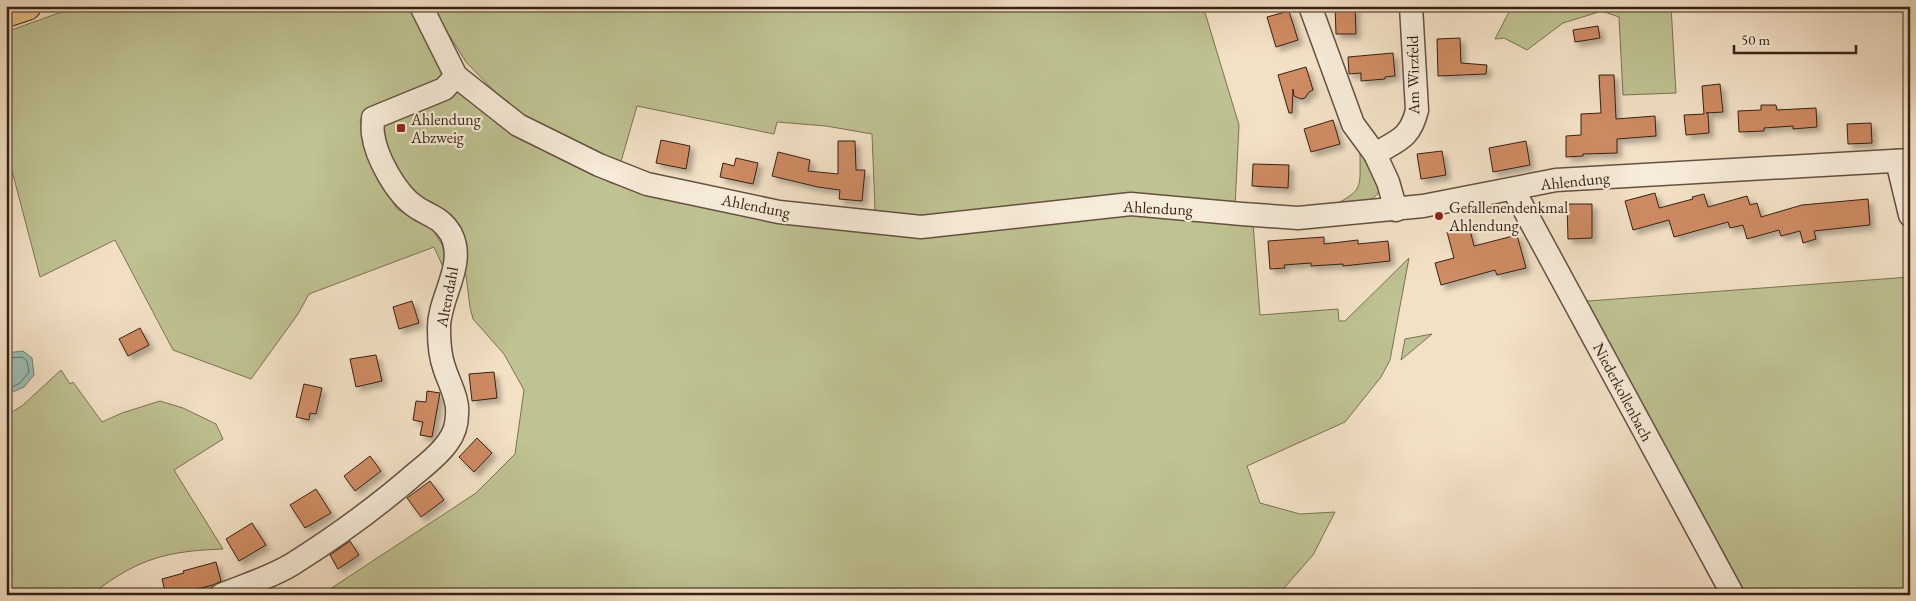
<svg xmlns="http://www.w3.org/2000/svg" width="1916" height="601" viewBox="0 0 1916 601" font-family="'EB Garamond',serif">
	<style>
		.green { fill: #bfc292; stroke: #7a7252 }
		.water { fill: #9bbeb5; stroke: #737f74 }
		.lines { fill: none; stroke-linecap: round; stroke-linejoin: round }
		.shore { stroke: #687064; stroke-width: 1 }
		.building { fill: #cf8b64; stroke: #362113; filter: url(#shadow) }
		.minor-casing { stroke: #655140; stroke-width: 25 }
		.major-casing { stroke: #362113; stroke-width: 30 }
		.minor { stroke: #f7ecda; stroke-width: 22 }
		.major { stroke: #eac083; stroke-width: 28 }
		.poi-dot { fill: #8f2418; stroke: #f7ecda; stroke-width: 2 }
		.labels { text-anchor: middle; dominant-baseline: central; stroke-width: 4.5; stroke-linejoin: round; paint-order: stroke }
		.street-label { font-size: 16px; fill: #362113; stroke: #f7ecda }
		.poi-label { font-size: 16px; fill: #362113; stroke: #f7ecda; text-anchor: start }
	</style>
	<defs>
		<filter id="shadow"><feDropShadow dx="4.5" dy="4.5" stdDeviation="2.5" flood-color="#0004"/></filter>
	</defs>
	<rect width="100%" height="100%" fill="#f3e1c6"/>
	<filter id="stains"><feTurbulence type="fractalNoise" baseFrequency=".004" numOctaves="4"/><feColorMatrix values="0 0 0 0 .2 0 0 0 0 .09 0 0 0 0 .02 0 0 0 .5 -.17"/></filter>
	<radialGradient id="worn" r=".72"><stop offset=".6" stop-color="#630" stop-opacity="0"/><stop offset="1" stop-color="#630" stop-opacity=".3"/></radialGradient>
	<g class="green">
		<path d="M78,6H415L443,71C433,93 382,107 360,120L380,180L397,209L432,229L442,244L449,274L448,278L434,247L309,294L298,314L251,379L173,350L115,240L40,277L6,148V32Z"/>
		<path d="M431,6H1203L1239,125L1235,207L920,218L875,210L872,134L826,126L777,122L774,134L637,106L620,165L554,137L503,100L466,62Z"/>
		<path d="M1512,6H1671L1676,93L1623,95L1619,17L1602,11L1563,23L1527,50L1504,38L1495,39Z"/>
		<path d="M461,90L554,153L611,183L680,200L788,222L1135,212L1253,223L1260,315L1338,309L1339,321H1345L1409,258L1390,360L1381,377L1345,422L1247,466L1260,503L1300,514L1335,512L1313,555L1278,595H321L476,493L515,454L524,390L504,354L473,319L470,307L466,275L461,274L460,225L449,214L401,186L383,132L385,122L448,92Z"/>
		<path d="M1360,152C1366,161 1375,171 1379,181C1387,205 1342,207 1327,209C1364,189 1360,192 1360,152Z"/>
		<path d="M1910,277V595H1734L1575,302Z"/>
		<path d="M1432,334L1401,360L1405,339Z"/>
		<path d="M61,370L70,384L73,382L102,422L122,413L160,401L183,408L216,424L223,439L174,470L223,549C168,551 140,558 96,591L97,595H6V416L23,405Z"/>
	</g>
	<path class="water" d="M23,351L32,358L34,375L24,387L6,395V353Z"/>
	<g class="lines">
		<path class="shore" d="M6,358L22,357L27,361L29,372L20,383L6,390"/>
	</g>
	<g class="building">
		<path d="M1335,6H1355L1356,34H1336Z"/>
		<path d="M1289,11L1298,40L1276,47L1267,17Z"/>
		<path d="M1598,26L1600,38L1575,42L1573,30Z"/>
		<path d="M1460,38L1461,63L1487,65L1486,74L1438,76L1437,39Z"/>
		<path d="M1393,53L1395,76L1385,77V79L1361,81V73L1349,74L1348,57Z"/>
		<path d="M1306,67L1313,90L1309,92L1305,98L1301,99L1294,96L1293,89L1292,113H1289L1278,75Z"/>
		<path d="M1599,75H1614L1616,119L1655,116L1656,136L1617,139V153L1583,154V156L1566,157V136L1581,135V114L1601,113Z"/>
		<path d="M1720,84L1723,112L1706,113H1708L1709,133L1686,135L1684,115L1704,114L1702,86Z"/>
		<path d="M1761,105H1776L1777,110L1816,108L1817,127L1793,129V126L1764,128V131L1739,132L1738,111L1761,110Z"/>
		<path d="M1333,120L1340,144L1311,152L1304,129Z"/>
		<path d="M1871,123L1872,143L1848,144L1847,124Z"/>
		<path d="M661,140L690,146L686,169L656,163Z"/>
		<path d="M838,141H855L856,170H865L862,201L839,199L840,190L818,187L772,176L778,152L810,160L808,171L838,174Z"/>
		<path d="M1526,141L1530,165L1493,172L1489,148Z"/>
		<path d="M1442,151L1446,175L1421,179L1417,154Z"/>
		<path d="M736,158L758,163L753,184L720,177L723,163L734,166Z"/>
		<path d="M1253,164L1289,165L1288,188L1252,186Z"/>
		<path d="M1655,193L1659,208L1693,199L1692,197L1704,194L1708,207L1747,196L1750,205L1757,203L1761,217L1802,205L1868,199L1870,225L1814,231L1816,239L1803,243L1800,231L1781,236L1779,230L1747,239L1743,225L1730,228L1728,222L1674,237L1669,220L1633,230L1625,201Z"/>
		<path d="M1567,204H1592V238L1568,239Z"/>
		<path d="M1469,226L1474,246L1517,235L1526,268L1497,275L1495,270L1441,285L1435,263L1454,258L1447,232Z"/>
		<path d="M1324,237V244L1358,240V244L1388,241L1390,261L1343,266V264L1311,266V263L1284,265L1285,268L1270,269L1268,241Z"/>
		<path d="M412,301L419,323L399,329L393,307Z"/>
		<path d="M140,328L149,345L128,356L119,339Z"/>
		<path d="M376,355L382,381L356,387L350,359Z"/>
		<path d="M494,372L497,398L472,401L469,374Z"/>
		<path d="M304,384L322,388L316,414L310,413L309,420L296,417Z"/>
		<path d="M427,391L440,393L432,437L420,435L423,422L413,420L416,401L426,402Z"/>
		<path d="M477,438L492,453L474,472L459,457Z"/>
		<path d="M370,456L381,471L355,491L344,476Z"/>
		<path d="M430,481L444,500L421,517L407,498Z"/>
		<path d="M316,489L331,513L305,528L290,505Z"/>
		<path d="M252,523L266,545L239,561L226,539Z"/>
		<path d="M350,541L359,555L338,569L330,555Z"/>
		<path d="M216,562L221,581L213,585L175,595H166L162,579L184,573L183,571Z"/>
	</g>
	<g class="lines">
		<g class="minor-casing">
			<g id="minor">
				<path d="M421,6L456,76L518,125L599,165L647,184L779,212L921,227L1131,204L1242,214L1298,218L1423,206L1556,180L1910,160"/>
				<path d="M1310,6L1353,124L1375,154L1388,182L1396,210"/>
				<path d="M1375,154C1398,140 1410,139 1417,110L1411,6"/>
				<path d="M1897,161L1910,215"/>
				<path d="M1513,189L1733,595"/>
				<path d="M221,595C245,585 269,578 291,565C334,538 377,507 416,473C427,464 440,454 448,442C454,434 457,423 457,414C459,399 448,381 444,367C440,356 439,341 439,329C438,298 467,265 451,234C441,217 431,217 416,207C396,194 376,157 373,134C372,129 373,123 373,118L444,89L456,76"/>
			</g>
		</g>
		<g class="major-casing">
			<path id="major" d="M6,13L27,6"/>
		</g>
		<use href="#minor" class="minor"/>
		<use href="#major" class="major"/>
	</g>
	<g class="poi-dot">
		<rect x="396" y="123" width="10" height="10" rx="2.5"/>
		<circle cx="1439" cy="216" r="5"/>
	</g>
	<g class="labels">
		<g class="street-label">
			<text transform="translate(1413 75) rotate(-91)">Am Wirzfeld</text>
			<text transform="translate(1575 181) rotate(-6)">Ahlendung</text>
			<text transform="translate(756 206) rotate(11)">Ahlendung</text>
			<text transform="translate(1158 208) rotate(3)">Ahlendung</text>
			<text transform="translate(447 297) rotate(-79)">Altendahl</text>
			<text transform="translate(1623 392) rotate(62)">Niederkollenbach</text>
		</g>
		<g class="poi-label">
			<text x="411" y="119">Ahlendung<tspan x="411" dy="18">Abzweig</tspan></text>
			<text x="1449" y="207">Gefallenendenkmal<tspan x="1449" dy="18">Ahlendung</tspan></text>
		</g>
	</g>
	<rect width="1916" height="601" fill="none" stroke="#f3e1c6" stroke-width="25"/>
	<rect x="8" y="8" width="1901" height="586" fill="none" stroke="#362113" stroke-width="2.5"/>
	<rect x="12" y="12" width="1891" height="576" fill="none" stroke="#362113"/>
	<path d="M1734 45v8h122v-8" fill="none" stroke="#362113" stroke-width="2.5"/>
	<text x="1741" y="45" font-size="15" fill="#362113" stroke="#f7ecda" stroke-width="4" paint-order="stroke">50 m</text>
	<rect width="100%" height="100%" filter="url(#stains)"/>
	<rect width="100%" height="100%" fill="url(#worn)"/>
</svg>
